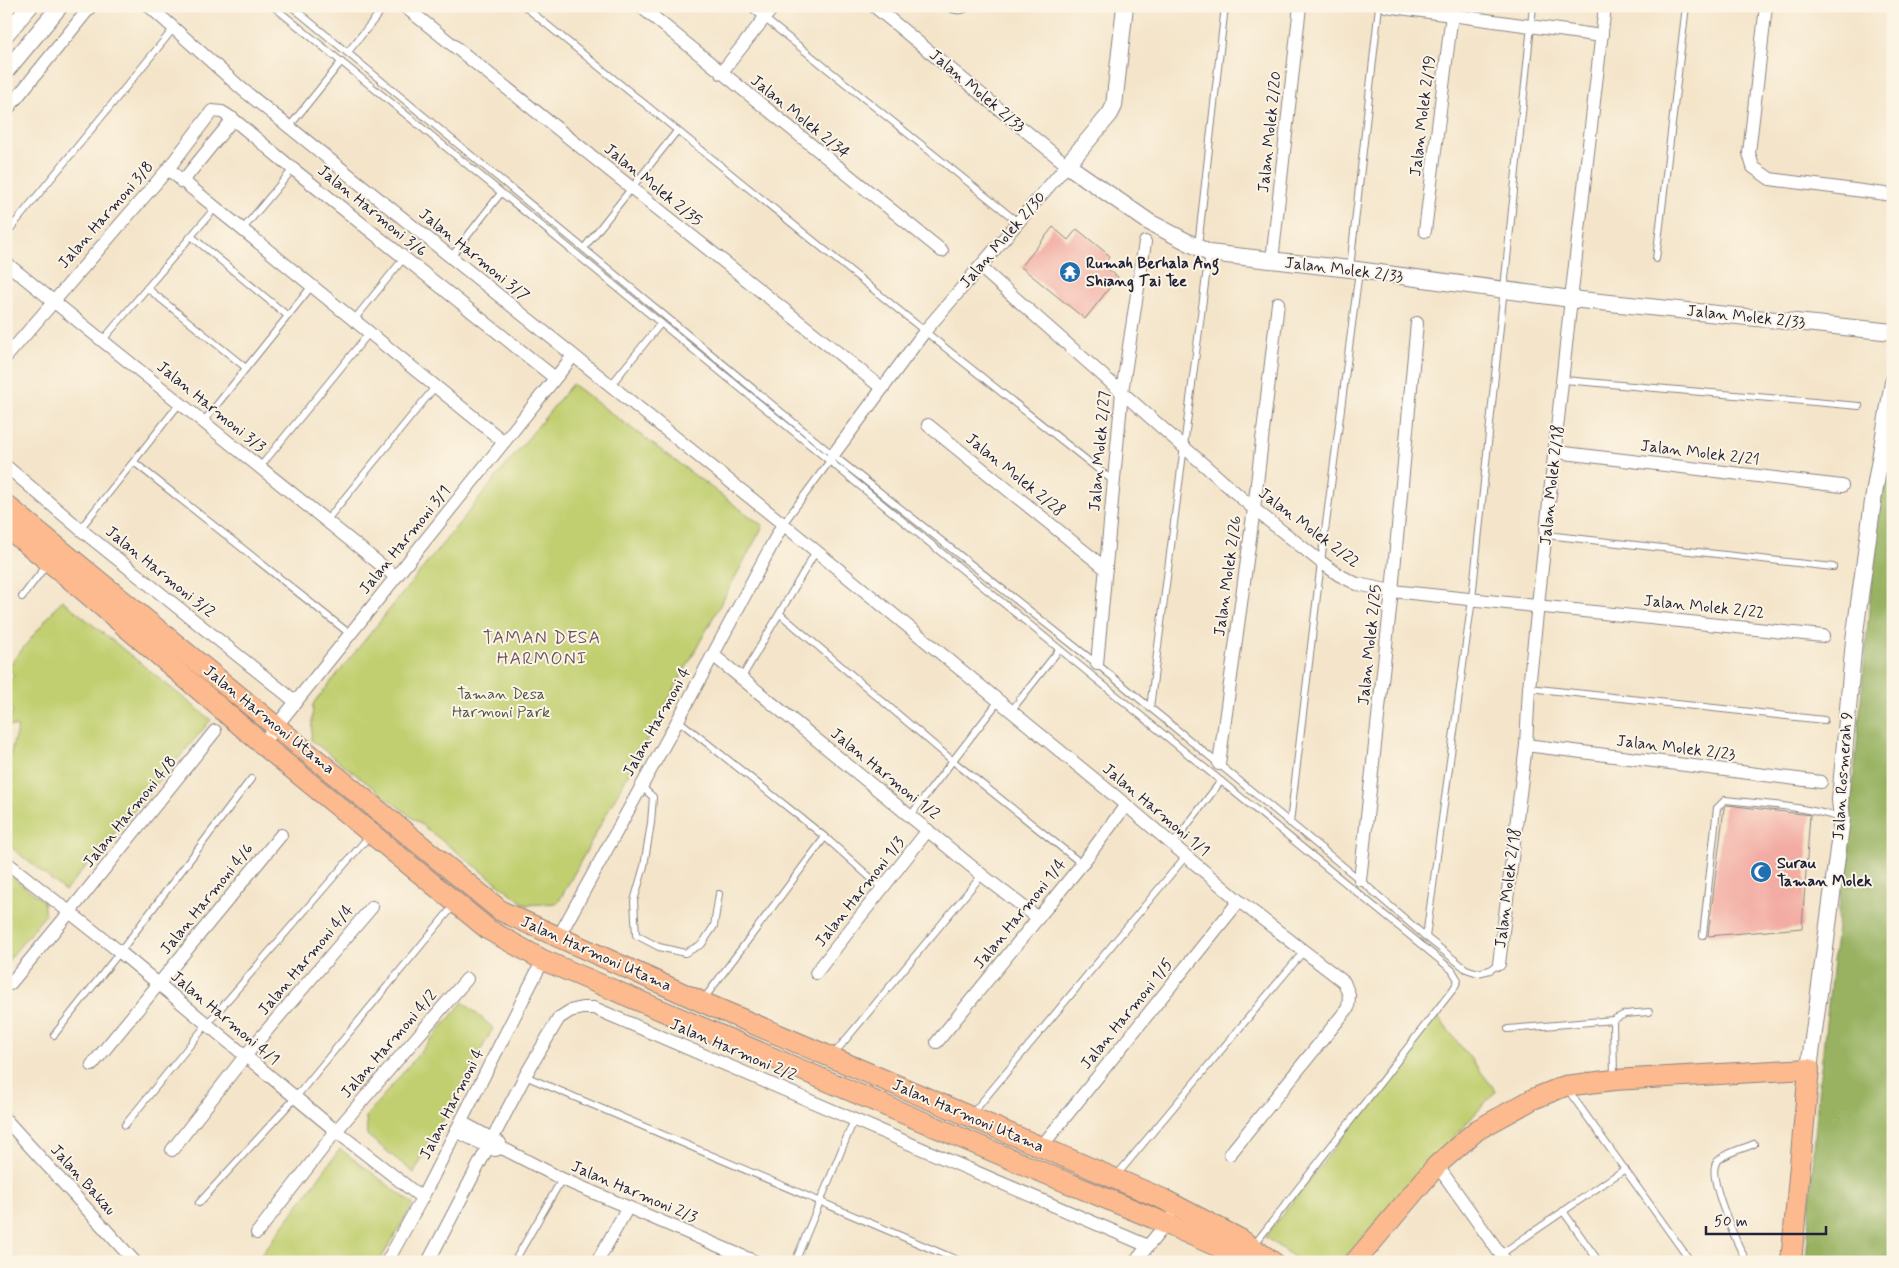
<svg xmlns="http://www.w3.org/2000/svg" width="1899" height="1268" viewBox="0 0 1899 1268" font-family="Mynerve,sans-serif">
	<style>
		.green { fill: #c1cf70; stroke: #727856 }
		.forest { fill: #98b262; stroke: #5d6a4e }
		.building { fill: #f3aca3 }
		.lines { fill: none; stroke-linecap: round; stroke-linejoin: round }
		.service-casing { stroke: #8b8482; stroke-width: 8 }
		.minor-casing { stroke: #8b8482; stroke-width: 14 }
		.tertiary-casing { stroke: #8b8482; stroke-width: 18 }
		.primary-casing { stroke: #8b8482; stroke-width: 22 }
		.service { stroke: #fff; stroke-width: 6 }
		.minor { stroke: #fff; stroke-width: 12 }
		.tertiary { stroke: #fff; stroke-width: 16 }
		.primary { stroke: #fcba8e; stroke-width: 20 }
		.labels { text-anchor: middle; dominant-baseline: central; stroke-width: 4; stroke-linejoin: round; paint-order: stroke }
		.street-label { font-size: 16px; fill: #22223b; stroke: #fcf5e5 }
		.poi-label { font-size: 16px; font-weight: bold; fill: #22223b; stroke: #fcf5e5; text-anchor: start }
		.park-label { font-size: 16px; fill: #52564b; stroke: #fcf5e5 }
		.neighbourhood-label { font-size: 18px; letter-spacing: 1px; fill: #6b525f; stroke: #fcf5e5 }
	</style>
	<rect width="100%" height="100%" fill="#fcf5e5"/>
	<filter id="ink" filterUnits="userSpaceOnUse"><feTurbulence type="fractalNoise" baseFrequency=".02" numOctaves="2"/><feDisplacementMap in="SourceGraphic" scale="10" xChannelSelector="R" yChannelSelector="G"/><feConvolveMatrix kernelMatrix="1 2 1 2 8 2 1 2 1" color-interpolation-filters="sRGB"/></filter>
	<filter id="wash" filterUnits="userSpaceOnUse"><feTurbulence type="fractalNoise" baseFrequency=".0096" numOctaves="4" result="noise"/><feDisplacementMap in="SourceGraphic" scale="20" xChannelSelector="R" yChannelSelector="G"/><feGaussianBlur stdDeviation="1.12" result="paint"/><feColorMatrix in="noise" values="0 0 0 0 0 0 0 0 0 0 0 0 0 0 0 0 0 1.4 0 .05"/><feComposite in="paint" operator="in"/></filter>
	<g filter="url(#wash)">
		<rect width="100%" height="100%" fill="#f4e5ca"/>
		<g class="green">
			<path d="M572,384L763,526L558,903L526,905L311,740L313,704Z"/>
			<path d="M62,600L211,720L65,891L6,843V768L18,727L7,725L13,711L6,703V686L14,675L7,668Z"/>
			<path d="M6,872L43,901L45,915L6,963Z"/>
			<path d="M463,1002L493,1028L414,1173L367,1135L366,1116Z"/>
			<path d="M1437,1016L1496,1091L1340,1262H1301L1265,1237Z"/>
			<path d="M340,1149L413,1204L379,1262H256Z"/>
		</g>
		<path class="forest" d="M1893,404V1262H1806L1818,1094L1855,767L1876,532Z"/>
		<g id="blocks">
			<g class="building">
				<path d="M1053,227L1068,240L1077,229L1110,256L1103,265L1118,277L1085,319L1021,267Z"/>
				<path d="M1727,805L1810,815L1802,928L1708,936L1724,808Z"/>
			</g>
		</g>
	</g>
	<g filter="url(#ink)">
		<use href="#blocks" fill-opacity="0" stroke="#8b8482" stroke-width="1"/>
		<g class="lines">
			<g class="service-casing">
				<g id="service">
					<path d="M273,6L1452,970L1458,980L1454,988L1254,1245"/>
					<path d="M291,6L833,455L1097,664L1360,880L1426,937L1466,969L1478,973L1490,970L1499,964"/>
					<path d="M524,6L948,350L1113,481"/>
					<path d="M749,6L1019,223"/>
					<path d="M946,6C954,11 962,12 970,6"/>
					<path d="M348,52L385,6"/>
					<path d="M289,127L341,62"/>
					<path d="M242,230L293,169"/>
					<path d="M6,234L174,28"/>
					<path d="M191,236L288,316"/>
					<path d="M1198,246L1225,6"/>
					<path d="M584,248L677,131"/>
					<path d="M451,257L501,193"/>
					<path d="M1656,259L1686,6"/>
					<path d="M1350,268L1379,6"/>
					<path d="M147,288L246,368"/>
					<path d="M353,321L404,258"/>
					<path d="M102,341L215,208"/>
					<path d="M1564,380L1859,406"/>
					<path d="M611,385L661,323"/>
					<path d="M203,422L311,287"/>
					<path d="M134,462L350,634"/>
					<path d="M260,467L369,333"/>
					<path d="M326,521L435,387"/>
					<path d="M783,524L829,462"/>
					<path d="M80,529L180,403"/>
					<path d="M1546,535L1833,567"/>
					<path d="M22,597L48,563"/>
					<path d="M780,614L953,761L1082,864"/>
					<path d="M741,679L816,551"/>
					<path d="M1529,688L1824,720"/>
					<path d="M1150,708L1209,253"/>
					<path d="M1011,711L1059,650"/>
					<path d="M678,720L825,837L883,889"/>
					<path d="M641,786L653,797L651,823L644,866L634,901L636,935L659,947L685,953L702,944L714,926L719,894"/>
					<path d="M910,816L998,702"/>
					<path d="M1290,823L1321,562L1359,271"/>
					<path d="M1172,845L1221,781"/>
					<path d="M1703,935L1717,808L1725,800C1765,804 1802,806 1841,818"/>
					<path d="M1426,937L1472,599L1533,6"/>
					<path d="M703,1000L825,837"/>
					<path d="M1508,1029L1613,1020"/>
					<path d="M54,1035L120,952L251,779"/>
					<path d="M833,1055L982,875"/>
					<path d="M525,1076L962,1262"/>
					<path d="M1614,1077L1613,1020L1625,1014L1649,1012"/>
					<path d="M1568,1090L1691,1262"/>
					<path d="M971,1115L1186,856"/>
					<path d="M125,1125L207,1024L370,835"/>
					<path d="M1116,1176L1304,951"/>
					<path d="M199,1203L296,1097L455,904"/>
					<path d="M1563,1211L1599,1262"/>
					<path d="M1501,1254L1625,1169"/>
					<path d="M514,1262L562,1179"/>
					<path d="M795,1262L854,1120"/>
					<path d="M1747,1262C1738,1246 1707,1178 1716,1163C1723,1153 1743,1149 1754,1144"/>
				</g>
			</g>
			<g class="minor-casing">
				<g id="minor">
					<path d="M149,6L242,89L783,524L1126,805L1239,901L1344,982L1349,995L1348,1008L1230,1154"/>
					<path d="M404,6L882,388"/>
					<path d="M640,6L942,251"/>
					<path d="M1386,6L1602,36"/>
					<path d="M1766,6L1749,153L1753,167L1770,179L1893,195"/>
					<path d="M721,73L774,6"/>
					<path d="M6,111L91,6"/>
					<path d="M168,169L504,442"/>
					<path d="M182,182L233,119"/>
					<path d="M1425,231L1453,6"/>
					<path d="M1272,261L1300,6"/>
					<path d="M6,263L396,577"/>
					<path d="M980,267L1254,509L1321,562L1339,575L1357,584L1392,591L1823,636"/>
					<path d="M6,357L168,169L212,111L222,112L233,119L293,169L555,378"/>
					<path d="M928,425L1106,569"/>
					<path d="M1556,452L1842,486"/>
					<path d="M833,455L925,331L1067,165L874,6"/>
					<path d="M6,466L80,529L296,702"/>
					<path d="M713,655L982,875L1038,918"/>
					<path d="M1097,664L1122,392L1145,242"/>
					<path d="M262,744L573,356"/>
					<path d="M1526,745L1821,782"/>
					<path d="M1219,764L1254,509L1278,303"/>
					<path d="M6,862L120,952L336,1131L422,1198"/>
					<path d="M1360,880L1392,591L1417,323"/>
					<path d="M559,936L678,720L783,524"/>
					<path d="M1499,964L1526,745L1529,688L1570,308L1605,6"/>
					<path d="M816,973L928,830"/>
					<path d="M10,984L69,913L215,731"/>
					<path d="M937,1042L1082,864L1126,805"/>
					<path d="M92,1065L281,835"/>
					<path d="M6,1120L135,1262"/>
					<path d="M461,1122L500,1143"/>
					<path d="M456,1131L495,1150L501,1148L506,1150L562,1179L756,1262"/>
					<path d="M1041,1147L1239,901"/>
					<path d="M172,1150L245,1056L372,907"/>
					<path d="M1437,1165L1506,1262"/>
					<path d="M257,1233L336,1131L467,979"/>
					<path d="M387,1262L422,1198L543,960"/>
					<path d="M428,1262L525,1076L553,1028L559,1018L570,1011L582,1008H594L1148,1246"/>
					<path d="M597,1262L628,1207"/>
					<path d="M1135,1262L1170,1219"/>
				</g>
			</g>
			<g class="tertiary-casing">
				<g id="tertiary">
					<path d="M1125,6L1114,106L1110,114L1067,165L1149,222L1209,253L1350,269L1571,299L1893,332"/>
					<path d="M6,34L30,6"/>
					<path d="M6,71L60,6"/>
					<path d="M1809,1069L1842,819L1840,800L1854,640L1874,494L1893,382"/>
				</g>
			</g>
			<g class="primary-casing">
				<g id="primary">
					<path d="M6,505L501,911L702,1002L1163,1199L1240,1239L1273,1262"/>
					<path d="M6,527L63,573L262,744L489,930L543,960L1032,1168L1153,1218L1230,1252L1246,1262"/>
					<path d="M1355,1262L1437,1165L1477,1130L1533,1099L1565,1086L1614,1080L1809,1069L1791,1262"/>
				</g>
			</g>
			<use href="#service" class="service"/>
			<use href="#minor" class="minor"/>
			<use href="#tertiary" class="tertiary"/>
			<use href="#primary" class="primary"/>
		</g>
	</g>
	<defs>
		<g id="temple-disc" transform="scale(1.125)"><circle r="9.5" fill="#1f6fb2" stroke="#fcf5e5"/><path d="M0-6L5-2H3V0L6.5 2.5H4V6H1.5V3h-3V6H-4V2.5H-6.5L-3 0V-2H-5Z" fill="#fff"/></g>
		<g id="mosque-disc" transform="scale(1.125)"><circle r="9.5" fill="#1f6fb2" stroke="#fcf5e5"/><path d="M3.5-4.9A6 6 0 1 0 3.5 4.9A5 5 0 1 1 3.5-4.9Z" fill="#fff"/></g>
	</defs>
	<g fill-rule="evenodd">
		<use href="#temple-disc" x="1070" y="272"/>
		<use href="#mosque-disc" x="1761" y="872"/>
	</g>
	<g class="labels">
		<g class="street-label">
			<text transform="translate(977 91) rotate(40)">Jalan Molek 2/33</text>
			<text transform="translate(1423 116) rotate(-83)">Jalan Molek 2/19</text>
			<text transform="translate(800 117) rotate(39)">Jalan Molek 2/34</text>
			<text transform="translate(1270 132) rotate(-84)">Jalan Molek 2/20</text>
			<text transform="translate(653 185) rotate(39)">Jalan Molek 2/35</text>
			<text transform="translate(372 211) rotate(39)">Jalan Harmoni 3/6</text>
			<text transform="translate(106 215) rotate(-49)">Jalan Harmoni 3/8</text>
			<text transform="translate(1003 240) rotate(-49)">Jalan Molek 2/30</text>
			<text transform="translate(474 255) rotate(39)">Jalan Harmoni 3/7</text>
			<text transform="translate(1344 270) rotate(7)">Jalan Molek 2/33</text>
			<text transform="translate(1746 317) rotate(6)">Jalan Molek 2/33</text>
			<text transform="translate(211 407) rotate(39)">Jalan Harmoni 3/3</text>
			<text transform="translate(1100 451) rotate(-85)">Jalan Molek 2/27</text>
			<text transform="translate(1700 453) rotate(7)">Jalan Molek 2/21</text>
			<text transform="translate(1015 475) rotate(39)">Jalan Molek 2/28</text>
			<text transform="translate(1552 485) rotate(-84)">Jalan Molek 2/18</text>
			<text transform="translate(1309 528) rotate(37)">Jalan Molek 2/22</text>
			<text transform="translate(405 540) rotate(-51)">Jalan Harmoni 3/1</text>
			<text transform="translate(160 572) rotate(39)">Jalan Harmoni 3/2</text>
			<text transform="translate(1228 576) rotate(-82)">Jalan Molek 2/26</text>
			<text transform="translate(1704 607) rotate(6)">Jalan Molek 2/22</text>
			<text transform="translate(1370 645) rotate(-84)">Jalan Molek 2/25</text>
			<text transform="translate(269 720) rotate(39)">Jalan Harmoni Utama</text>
			<text transform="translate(657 722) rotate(-61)">Jalan Harmoni 4</text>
			<text transform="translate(1676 748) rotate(7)">Jalan Molek 2/23</text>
			<text transform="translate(885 774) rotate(39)">Jalan Harmoni 1/2</text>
			<text transform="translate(1843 776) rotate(-86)">Jalan Rosmerah 9</text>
			<text transform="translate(1156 810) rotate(40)">Jalan Harmoni 1/1</text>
			<text transform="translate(130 812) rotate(-51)">Jalan Harmoni 4/8</text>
			<text transform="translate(1508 888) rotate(-83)">Jalan Molek 2/18</text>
			<text transform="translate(860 892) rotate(-52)">Jalan Harmoni 1/3</text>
			<text transform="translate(207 899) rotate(-51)">Jalan Harmoni 4/6</text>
			<text transform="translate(1020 914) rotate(-51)">Jalan Harmoni 1/4</text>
			<text transform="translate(596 954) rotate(24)">Jalan Harmoni Utama</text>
			<text transform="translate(306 960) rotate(-50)">Jalan Harmoni 4/4</text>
			<text transform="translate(1127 1014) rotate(-51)">Jalan Harmoni 1/5</text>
			<text transform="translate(225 1018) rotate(40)">Jalan Harmoni 4/1</text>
			<text transform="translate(389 1044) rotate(-49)">Jalan Harmoni 4/2</text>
			<text transform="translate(733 1050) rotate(23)">Jalan Harmoni 2/2</text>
			<text transform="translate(452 1104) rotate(-63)">Jalan Harmoni 4</text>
			<text transform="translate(968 1116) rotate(23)">Jalan Harmoni Utama</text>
			<text transform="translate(83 1180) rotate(48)">Jalan Bakau</text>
			<text transform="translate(634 1192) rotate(23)">Jalan Harmoni 2/3</text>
		</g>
		<g class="poi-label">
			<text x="1086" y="263">Rumah Berhala Ang<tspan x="1086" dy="18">Shiang Tai Tee</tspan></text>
			<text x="1777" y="863">Surau<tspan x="1777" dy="18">Taman Molek</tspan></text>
		</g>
		<g class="park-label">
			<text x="501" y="694">Taman Desa<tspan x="501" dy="18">Harmoni Park</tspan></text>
		</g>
		<g class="neighbourhood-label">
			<text x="542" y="638">TAMAN DESA<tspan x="542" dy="21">HARMONI</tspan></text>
		</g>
	</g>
	<rect width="1899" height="1268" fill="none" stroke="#fcf5e5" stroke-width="25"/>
	<path d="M1706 1226v8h120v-8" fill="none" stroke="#22223b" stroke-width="2.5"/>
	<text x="1714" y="1226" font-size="15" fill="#22223b" stroke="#fcf5e5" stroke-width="4" paint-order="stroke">50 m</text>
</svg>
